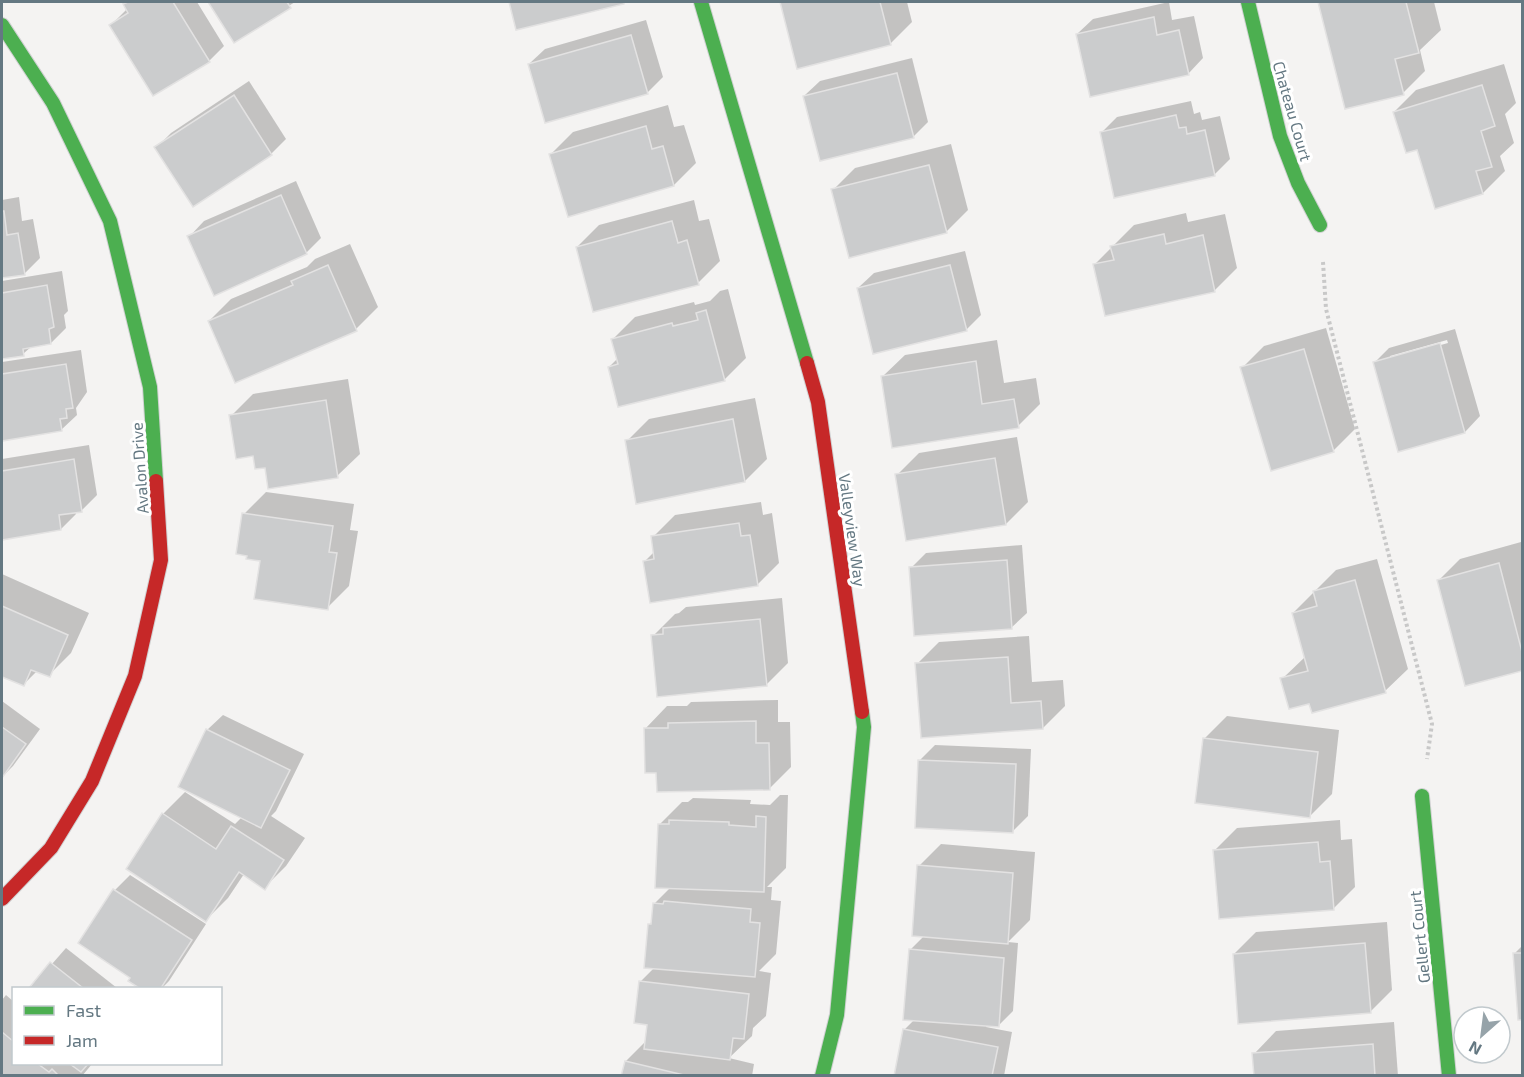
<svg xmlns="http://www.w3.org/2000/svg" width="1524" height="1077" viewBox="0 0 1524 1077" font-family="'Exo 2',sans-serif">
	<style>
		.shadow { fill: #0003; fill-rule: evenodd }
		.building { fill: #cbcccd; stroke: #e3e2e2; stroke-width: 1.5 }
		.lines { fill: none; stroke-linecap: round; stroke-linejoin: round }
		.fast-casing { stroke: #d0d1d2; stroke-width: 16 }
		.jam-casing { stroke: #d0d1d2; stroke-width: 16 }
		.path { stroke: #c8c8c8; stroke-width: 4; stroke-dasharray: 3 3; stroke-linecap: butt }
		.fast { stroke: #4caf50; stroke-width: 14 }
		.jam { stroke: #c62828; stroke-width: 14 }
		.labels { text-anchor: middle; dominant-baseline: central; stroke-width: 6; stroke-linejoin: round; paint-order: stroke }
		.street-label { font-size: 16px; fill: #647882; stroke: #fff }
	</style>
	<rect width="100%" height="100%" fill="#f4f3f2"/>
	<g class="shadow">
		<path d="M128,2H197L224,46L209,61L111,25L126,10L125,4Z"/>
		<path d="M210,2H295L234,40Z"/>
		<path d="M511,2H625L517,28Z"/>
		<path d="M781,2H907L912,22L890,44L798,67Z"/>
		<path d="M1169,2L1172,20L1194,16L1203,58L1188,74L1077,34L1093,19Z"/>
		<path d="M1320,2H1434L1441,30L1420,50L1425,71L1403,93L1346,108Z"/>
		<path d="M646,20L663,77L648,92L546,121L529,64L545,49Z"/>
		<path d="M912,58L928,122L913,137L804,96L820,81Z"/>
		<path d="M1504,64L1516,103L1505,114L1514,143L1500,156L1505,171L1483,193L1436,207L1418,148L1394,112L1416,90Z"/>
		<path d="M249,81L286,139L271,154L156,148L171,133Z"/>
		<path d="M1191,101L1194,114L1200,112L1202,120L1220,116L1230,159L1214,175L1102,132L1117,117Z"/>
		<path d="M668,105L674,127L684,125L696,163L674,185L569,215L551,154L573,132Z"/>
		<path d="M951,144L968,210L946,232L833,190L855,168Z"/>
		<path d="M296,181L321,238L306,253L189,237L204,221Z"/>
		<path d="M19,197L22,221L33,219L40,258L25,273L2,277V200Z"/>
		<path d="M694,200L699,221L709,219L720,261L698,283L577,247L599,225Z"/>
		<path d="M1186,213L1188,222L1225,214L1237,268L1215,290L1095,264L1134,225Z"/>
		<path d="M350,244L378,307L356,329L209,321L231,299L307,267L315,259Z"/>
		<path d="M965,251L981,315L966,330L858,288L874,273Z"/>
		<path d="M62,271L68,311L64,315L66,328L51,343L32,346L23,354L2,358V281Z"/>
		<path d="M728,289L746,358L724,380L609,367L618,358L613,339L635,317L694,302L695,305L710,301L720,291Z"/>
		<path d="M1326,328L1355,429L1333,451L1242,368L1264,346Z"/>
		<path d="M1455,329L1480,416L1465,432L1399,450L1374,363L1389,348ZM1447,340L1448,343L1390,359V356Z"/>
		<path d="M997,340L1004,383L1036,378L1040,404L1018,426L882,377L905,355Z"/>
		<path d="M81,350L87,392L76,408L77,415L61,430L2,440V362Z"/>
		<path d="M348,379L360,454L337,476L266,466L254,454L231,416L253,394Z"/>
		<path d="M755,398L767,459L745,481L627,441L649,419Z"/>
		<path d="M1017,437L1028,502L1006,524L897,475L919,453Z"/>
		<path d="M89,445L97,495L82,510L75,511L76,514L61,529L2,538V459Z"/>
		<path d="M266,492L354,504L350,530L358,531L349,586L327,608L262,560L244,514Z"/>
		<path d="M761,502L763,515L772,513L779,563L757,585L645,561L655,551L653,537L675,515Z"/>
		<path d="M1521,542L1522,549V669L1466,684L1438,581L1460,559Z"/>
		<path d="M1022,545L1027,613L1011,628L911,568L926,553Z"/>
		<path d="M1377,559L1408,669L1385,691L1310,702L1282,679L1305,657L1293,613L1336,570Z"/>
		<path d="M2,574L89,613L71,653L49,675L37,671L24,684L2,675Z"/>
		<path d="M782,598L788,663L766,685L653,636L675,614L679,613L686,607Z"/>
		<path d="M1029,636L1032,682L1063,680L1065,706L1043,728L917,664L939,642Z"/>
		<path d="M778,700V722H790L791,767L769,789L658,771L645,729L667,706H687L691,702Z"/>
		<path d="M2,701L40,729L13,766L2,777Z"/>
		<path d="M223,715L304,754L276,811L271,816L305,838L286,866L264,888L244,874L228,898L206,920L163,814L185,792L235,824L242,817L207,730Z"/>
		<path d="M1227,716L1339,730L1332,794L1310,816L1197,802L1205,738Z"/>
		<path d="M935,745L1031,749L1028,816L1013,831L920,760Z"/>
		<path d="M780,795H788L786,868L767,887H772L771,900L781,901L776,954L759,971L771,973L766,1016L753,1028L752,1036L729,1058L754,1064L752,1076H623L626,1061L646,1041L649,1024L641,981L655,967L650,924L652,921L654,904L671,887L660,824L682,802H688L693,798L751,800L750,804L770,805Z"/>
		<path d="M1340,820L1341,840L1352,839L1355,887L1333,909L1215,850L1237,828Z"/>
		<path d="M941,844L1035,852L1030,920L1008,942L1018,943L1013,1011L998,1026L987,1025L986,1027L1012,1032L1004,1076H896L904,1030L915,1019L910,950L925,935L919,866Z"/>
		<path d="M130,875L206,924L169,981L162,988H142L130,981L132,978L115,890Z"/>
		<path d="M1387,922L1392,990L1370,1012L1234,954L1256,932Z"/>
		<path d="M1522,946V1018H1519L1514,954Z"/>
		<path d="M66,948L117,988H31Z"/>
		<path d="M6,995L14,1002V1064H92L82,1076H2V1000Z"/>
		<path d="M1394,1022L1398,1076H1256L1254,1054L1276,1031Z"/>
	</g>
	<g class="building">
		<path d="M128,2H173L210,62L153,96L109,25L128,13L123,4Z"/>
		<path d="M208,2H287L291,8L234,43Z"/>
		<path d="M509,2H624V4L516,30Z"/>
		<path d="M780,2H880L891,45L797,69Z"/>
		<path d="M1318,2H1406L1419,53L1395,59L1404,95L1345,109Z"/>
		<path d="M1154,17L1157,35L1179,30L1189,75L1090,97L1076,34Z"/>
		<path d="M631,35L648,94L545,123L528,64Z"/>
		<path d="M897,73L914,138L820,161L803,96Z"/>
		<path d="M1482,85L1495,126L1481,131L1492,167L1476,171L1483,194L1435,209L1417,150L1406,153L1393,112Z"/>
		<path d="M234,95L272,155L193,207L154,147Z"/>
		<path d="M1176,115L1179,128L1186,127L1187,134L1205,130L1215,176L1114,198L1100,132Z"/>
		<path d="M646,126L652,149L663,146L674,186L568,217L549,154Z"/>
		<path d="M929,165L947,233L849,258L831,189Z"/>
		<path d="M281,195L307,254L214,296L187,236Z"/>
		<path d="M2,211H4L7,235L18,233L25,275L2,278Z"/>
		<path d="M672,221L678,243L687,240L699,285L593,312L576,247Z"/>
		<path d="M1164,234L1166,244L1203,235L1215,292L1105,316L1093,264L1114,260L1110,246Z"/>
		<path d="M328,265L357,331L235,383L208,321L293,285L291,281Z"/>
		<path d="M950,265L967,331L873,354L857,288Z"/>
		<path d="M47,285L54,327L49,329L51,344L23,349L24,356L2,359V293Z"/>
		<path d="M706,310L725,381L618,407L608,367L618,364L611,339L672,323L673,326L698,320L696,313Z"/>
		<path d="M1440,343L1465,433L1398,452L1373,362Z"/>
		<path d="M1304,349L1334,452L1271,471L1240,367Z"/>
		<path d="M976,361L982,404L1014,399L1019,428L892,448L881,376Z"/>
		<path d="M66,364L73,408L66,409L67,418L60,419L62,431L2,441V374Z"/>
		<path d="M326,400L338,478L268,489L265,468L255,469L253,456L236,459L229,415Z"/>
		<path d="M733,419L745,482L636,504L625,440Z"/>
		<path d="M995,458L1006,525L906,541L895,474Z"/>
		<path d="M74,459L82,512L59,515L61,530L2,540V471Z"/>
		<path d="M242,513L333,526L329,552L337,553L328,610L254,599L260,561L246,559L247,556L236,554Z"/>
		<path d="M739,523L741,536L750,535L758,586L650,603L643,561L654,559L651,536Z"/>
		<path d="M1007,560L1012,629L914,636L909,567Z"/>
		<path d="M1499,563L1522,652V671L1465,686L1437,580Z"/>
		<path d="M1355,580L1386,693L1312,713L1309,704L1289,709L1280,678L1308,671L1292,613L1317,606L1313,591Z"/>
		<path d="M2,606L68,635L50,677L31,670L24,686L2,677Z"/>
		<path d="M760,619L767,686L657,697L651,635L663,634V628Z"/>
		<path d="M1008,657L1011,703L1041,701L1043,729L921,738L915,663Z"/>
		<path d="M756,721V743H769L770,790L657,792L656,773H645L644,728H668V723Z"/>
		<path d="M2,727L26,744L2,778Z"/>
		<path d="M206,729L290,770L261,828L178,787Z"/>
		<path d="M1203,738L1318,752L1310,818L1195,803Z"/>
		<path d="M918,760L1016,764L1013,833L915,828Z"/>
		<path d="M162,813L216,849L231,826L284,860L265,890L239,872L206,922L126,869Z"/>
		<path d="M756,816L766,817L764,892L655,888L658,824H669V820L729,822V825L756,827Z"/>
		<path d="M1318,842L1320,862L1330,861L1334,910L1219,919L1213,850Z"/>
		<path d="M917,865L1013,873L1008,944L912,936Z"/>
		<path d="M113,889L192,940L161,988H139L128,981L130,978L78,943Z"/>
		<path d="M664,901L751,909L750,922L760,923L755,977L644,968L648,924H651L653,903L663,904Z"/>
		<path d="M1365,943L1371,1013L1238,1024L1233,954Z"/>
		<path d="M909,949L1004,958L999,1027L903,1020Z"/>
		<path d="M1513,953H1522V1020H1518Z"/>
		<path d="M50,962L83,988H29Z"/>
		<path d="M639,981L749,994L744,1039L733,1038L730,1060L644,1049L647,1025L634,1023Z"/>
		<path d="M903,1029L998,1047L992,1076H894Z"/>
		<path d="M2,1032L14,1042V1064H38L49,1072L52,1069L59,1076H2Z"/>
		<path d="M1373,1044L1375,1076H1254L1252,1053Z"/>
		<path d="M625,1061L688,1076H621Z"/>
		<path d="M70,1064H88L81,1072Z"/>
	</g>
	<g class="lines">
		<g class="fast-casing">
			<g id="fast">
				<path d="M701,2L807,363"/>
				<path d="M1248,2L1280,136L1298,183L1320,225"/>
				<path d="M2,25L53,103L110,221L150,387L156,481"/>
				<path d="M1422,796L1449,1076"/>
				<path d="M822,1076L837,1015L864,727L862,712"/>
			</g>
		</g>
		<g class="jam-casing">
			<g id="jam">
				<path d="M807,363L818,402L862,712"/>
				<path d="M2,899L51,848L92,781L135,676L161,560L156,481"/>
			</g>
		</g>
		<path class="path" d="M1323,262L1326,309L1432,724L1427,759"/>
		<use href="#fast" class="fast"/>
		<use href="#jam" class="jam"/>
	</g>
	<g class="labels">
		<g class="street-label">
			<text transform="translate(1293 111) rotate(74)">Chateau Court</text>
			<text transform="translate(139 468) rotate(-94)">Avalon Drive</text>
			<text transform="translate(853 530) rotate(82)">Valleyview Way</text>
			<text transform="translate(1419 937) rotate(-96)">Gellert Court</text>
		</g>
	</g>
	<rect width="1524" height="1077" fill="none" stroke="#647882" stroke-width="6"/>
	<rect x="12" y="987" width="210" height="78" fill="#ffffff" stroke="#c1c9cd" stroke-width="1.5"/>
	<rect x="24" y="1006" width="30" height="9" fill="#4caf50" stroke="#c1c9cd" stroke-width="1.5"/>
	<text x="66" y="1017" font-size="18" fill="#647882">Fast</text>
	<rect x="24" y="1036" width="30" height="9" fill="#c62828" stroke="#c1c9cd" stroke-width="1.5"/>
	<text x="66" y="1047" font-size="18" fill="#647882">Jam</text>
	<g transform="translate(1482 1035) rotate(208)"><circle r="28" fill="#ffffff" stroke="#c1c9cd" stroke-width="1.5"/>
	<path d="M0-4.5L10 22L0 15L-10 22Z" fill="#96a3a9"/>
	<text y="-9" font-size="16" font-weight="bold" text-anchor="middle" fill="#647882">N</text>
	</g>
</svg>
